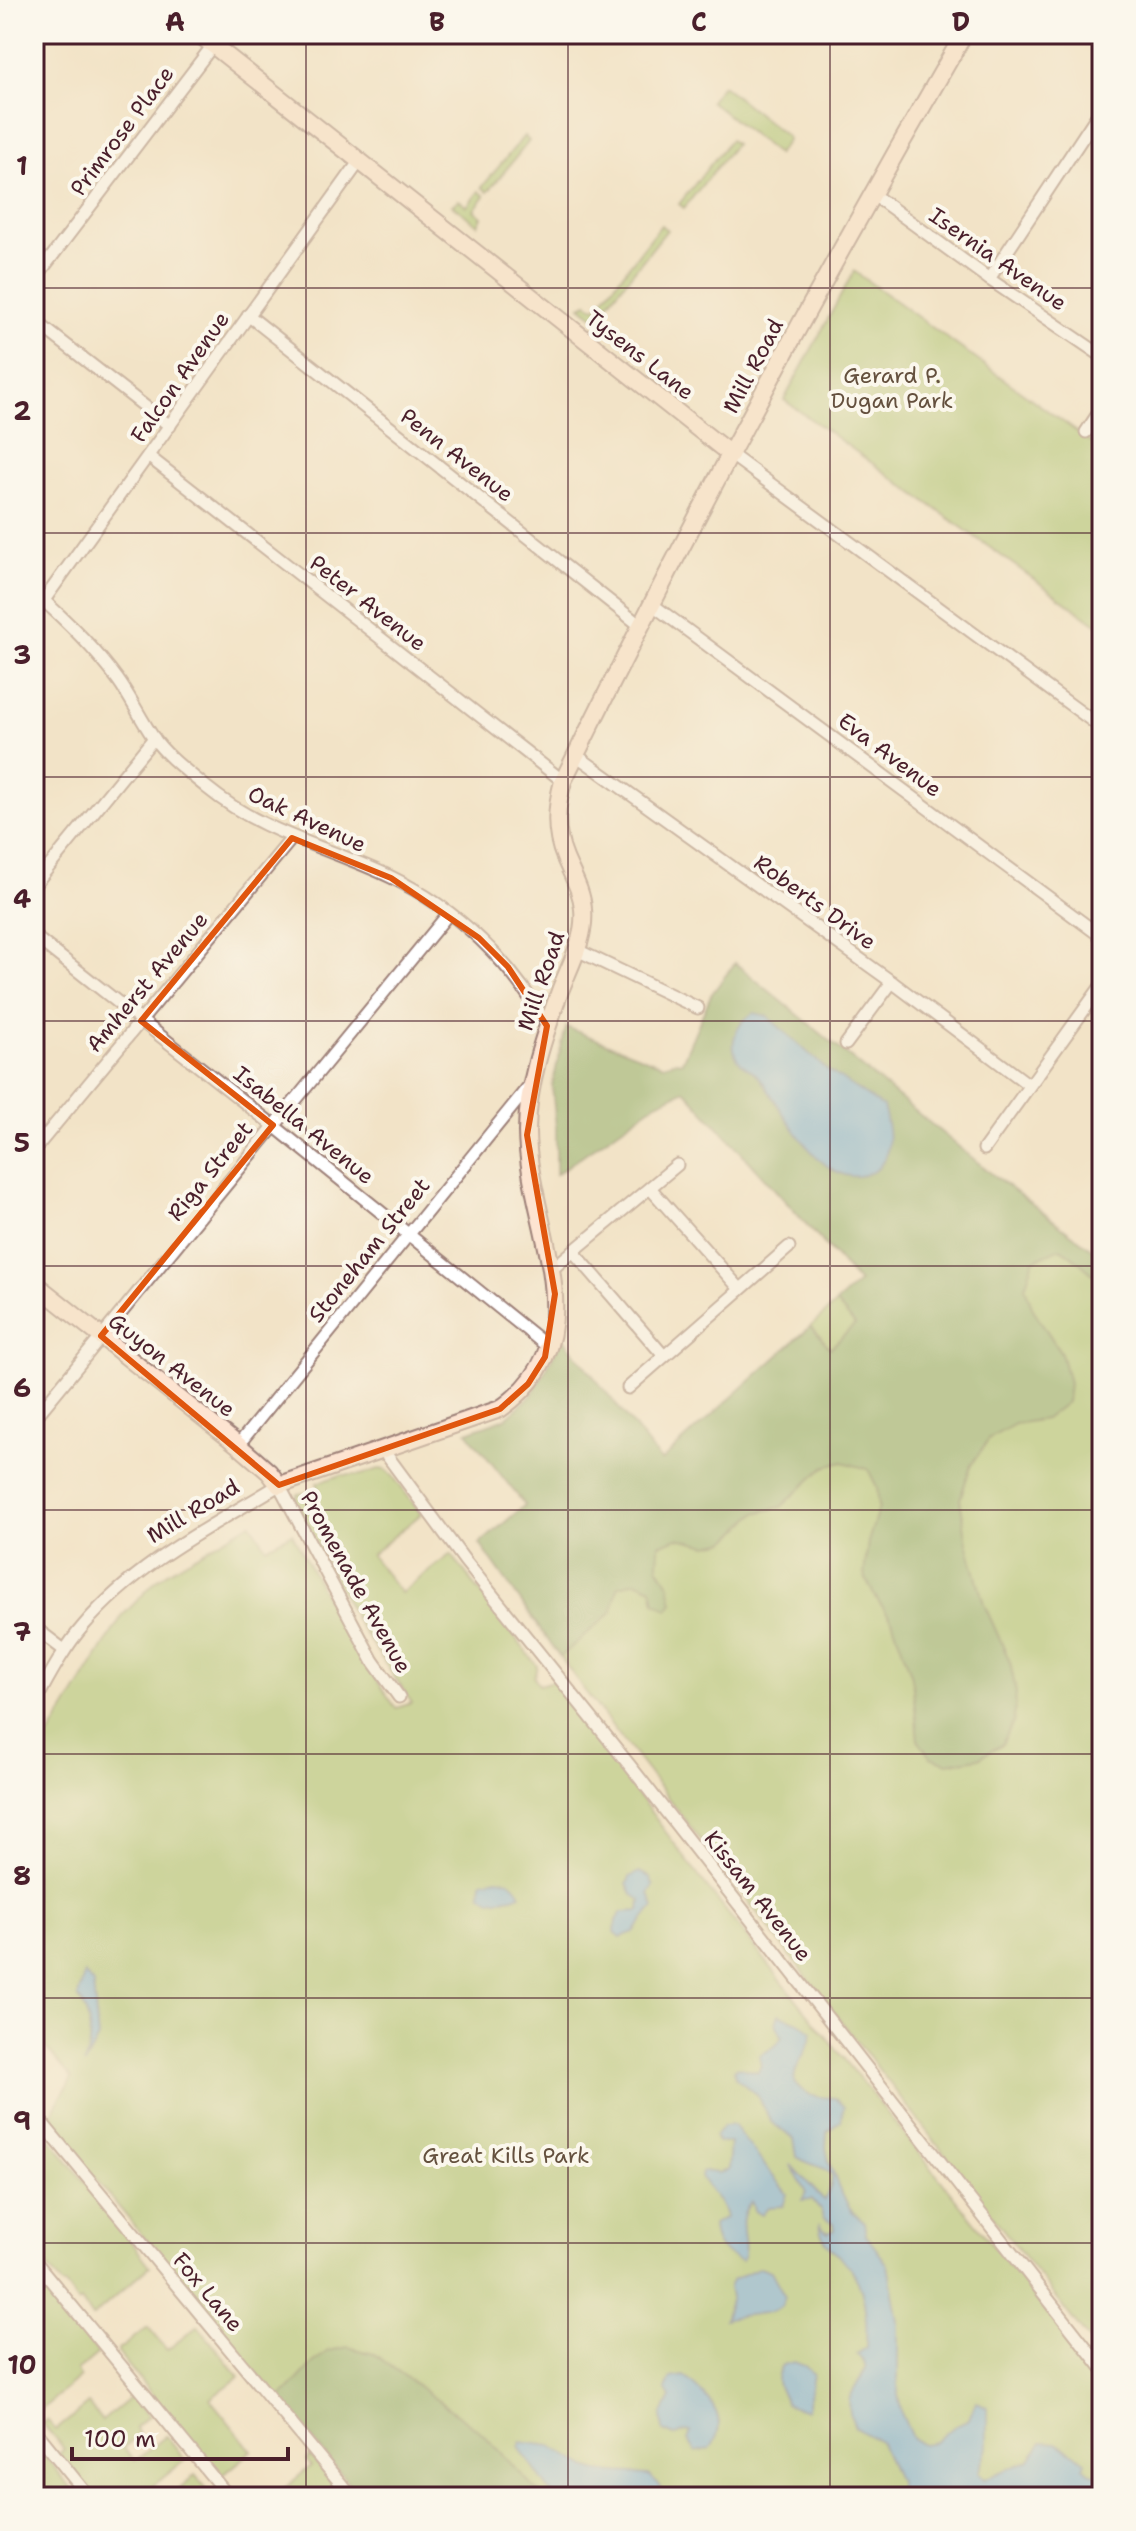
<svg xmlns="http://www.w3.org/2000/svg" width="1136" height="2531" viewBox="0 0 1136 2531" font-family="'Shantell Sans',sans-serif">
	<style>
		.green { fill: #a0c169; stroke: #75704a; stroke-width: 2 }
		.forest { fill: #80a75d; stroke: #656344; stroke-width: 2 }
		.water { fill: #60a5d6; stroke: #556280; stroke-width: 2 }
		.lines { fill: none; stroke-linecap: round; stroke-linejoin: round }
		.street-casing { stroke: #9e8179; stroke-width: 15 }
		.secondary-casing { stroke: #9e8179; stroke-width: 20 }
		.street { stroke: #fff; stroke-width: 11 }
		.secondary { stroke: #fde4d1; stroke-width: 16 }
		.marked { fill: none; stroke: #e0560e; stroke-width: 6; stroke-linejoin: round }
		.grid { fill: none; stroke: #4a1f2b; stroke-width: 2; stroke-opacity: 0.55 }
		.labels { text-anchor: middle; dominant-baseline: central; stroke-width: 8; stroke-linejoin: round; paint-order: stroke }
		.street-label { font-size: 22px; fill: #4a1f2b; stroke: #fbf7ec }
		.park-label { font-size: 22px; fill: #64503e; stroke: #fbf7ec }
		.neatline { fill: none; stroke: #4a1f2b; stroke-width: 3 }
		.grid-label { font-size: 26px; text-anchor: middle; font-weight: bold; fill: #4a1f2b }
	</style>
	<rect width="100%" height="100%" fill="#fbf7ec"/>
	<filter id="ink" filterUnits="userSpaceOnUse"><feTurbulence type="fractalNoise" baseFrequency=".0125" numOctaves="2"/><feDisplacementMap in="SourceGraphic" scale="16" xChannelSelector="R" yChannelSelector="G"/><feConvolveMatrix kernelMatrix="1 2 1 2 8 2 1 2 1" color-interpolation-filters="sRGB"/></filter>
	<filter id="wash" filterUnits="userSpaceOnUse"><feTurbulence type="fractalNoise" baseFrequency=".006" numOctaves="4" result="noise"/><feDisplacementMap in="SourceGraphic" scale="32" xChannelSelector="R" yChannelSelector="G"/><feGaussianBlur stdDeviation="1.8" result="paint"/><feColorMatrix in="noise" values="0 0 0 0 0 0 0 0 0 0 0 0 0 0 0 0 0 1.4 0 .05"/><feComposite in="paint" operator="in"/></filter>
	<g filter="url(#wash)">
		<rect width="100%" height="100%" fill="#f2e3c7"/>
		<g class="green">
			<path d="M722,85L787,137V141L777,154L710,101Z"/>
			<path d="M524,136L529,141L488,192L482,187Z"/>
			<path d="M730,140L735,144L684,208L679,204Z"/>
			<path d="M479,191L485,196L474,210L482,217L478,225L452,205L459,200L467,206Z"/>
			<path d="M661,225L667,230L601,312L608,319L607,327L581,306L587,303L596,308Z"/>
			<path d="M854,271L1102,450V628L784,400Z"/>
			<path d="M735,963L993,1175L1102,1257V2357L581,1686L480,1544L525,1505L467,1432L506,1418L532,1395L563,1338L661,1461L859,1283L675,1079L711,995Z"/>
			<path d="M379,1469L386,1470L392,1475L421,1514L371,1555L401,1593L451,1554L537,1666L534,1677L539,1685L553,1681L706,1886L1102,2382V2497H378L291,2415L50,2124L55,2107L72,2078L34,2034V1761L122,1616L157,1580L168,1572L251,1523L266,1547L292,1533L348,1639L396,1708L412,1703L357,1622L295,1503L298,1494L319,1490L317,1483L341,1475H361Z"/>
			<path d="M34,2122L55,2144L150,2266L92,2317L81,2301L78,2303L65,2285H62L34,2250Z"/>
			<path d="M34,2270L98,2353L77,2371L80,2377L36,2414L34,2411Z"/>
			<path d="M198,2326L239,2377L210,2399L252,2451L222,2476L203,2454L201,2455L118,2353V2350L148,2327L167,2350Z"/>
			<path d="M132,2396L149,2416L135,2427L139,2434L123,2448L135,2461L166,2436L185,2460L139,2497H95L59,2454L64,2449L42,2423L47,2420L56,2430L88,2404L102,2421Z"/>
			<path d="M34,2442L78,2497H34Z"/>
			<path d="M310,2456L336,2487V2494L332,2497H274L311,2466L307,2461Z"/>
			<path d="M195,2475L214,2497H169Z"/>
		</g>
		<g class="forest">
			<path d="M735,963L993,1175L1102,1257V1280C1086,1271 1077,1257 1060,1248L1034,1260L1025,1287L1033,1309L1061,1353L1069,1383L1067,1402L1045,1419L1015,1424L990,1438L971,1465L960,1499L967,1543L984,1604L1010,1662L1016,1692L1014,1721L1002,1744L979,1758L947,1763L930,1757L918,1740L912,1677L892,1620L874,1595L864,1575L868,1542L879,1507L877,1487L868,1469L843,1462L824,1467L781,1507L756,1513L727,1541L708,1545L677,1538L659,1545L658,1566L669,1584L673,1603L668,1610L655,1602L652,1588L636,1581L618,1587L612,1612L560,1657L480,1544L525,1505L467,1432L506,1418L532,1395L563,1338L661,1461L811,1326L830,1348L855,1325L836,1303L859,1282L685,1090L657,1103L556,1174V1128L552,1086L566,1027L662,1065L676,1061L682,1062L711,995Z"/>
			<path d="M348,2347L374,2354L481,2432L543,2497H360L279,2400L312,2364L328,2351Z"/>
		</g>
		<g class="water">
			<path d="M754,1013L767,1016L826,1069L883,1107C889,1128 893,1147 880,1166C875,1172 872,1172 864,1175C823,1187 787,1117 768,1090C765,1085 761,1079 757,1075C753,1070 746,1068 742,1064C725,1047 736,1023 754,1013Z"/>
			<path d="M639,1872L650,1877L654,1886L649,1894L654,1907L634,1932L621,1937L615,1932L616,1920L622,1912L640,1911L641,1900L632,1894L627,1884L630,1877Z"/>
			<path d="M497,1878C509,1879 515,1883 521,1894L513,1897L491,1900L481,1894L482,1881Z"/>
			<path d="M84,1974L93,1984L98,2038L84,2065C92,2040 93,2020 78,1997Z"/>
			<path d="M779,2014L801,2023L812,2032C810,2051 794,2063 794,2082C807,2098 816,2097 835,2098L844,2107L840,2121L827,2132L826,2148L829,2162L843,2196L852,2212L864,2222L866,2235L888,2265L898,2321V2395L902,2415L912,2438L923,2444L935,2442L956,2425L969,2419L976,2401L987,2407V2447L978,2473L984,2479L1030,2460L1042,2442L1056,2443L1086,2461L1084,2467L1089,2472L1102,2477V2497H900L898,2482L881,2443L855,2427L850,2414L849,2399L866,2368L864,2361L857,2354L866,2348C867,2324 867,2296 854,2274C844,2256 820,2245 819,2224L822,2229L828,2233L834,2230L833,2223L823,2218L821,2210L812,2199L802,2200L806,2192L790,2164L824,2200C846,2162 818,2172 797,2157L794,2139L771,2122L758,2096L736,2078L734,2070L737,2067L758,2072L761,2065L759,2056L775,2046L782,2037L776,2023Z"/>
			<path d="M733,2125L787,2194L783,2206L768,2207L762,2215L754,2211L752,2202C732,2221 751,2241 742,2261C722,2255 713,2244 713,2224L726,2217C723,2202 709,2190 701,2177L702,2171L719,2173L728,2170L730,2143H718L715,2136L723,2126Z"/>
			<path d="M760,2267L771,2271L785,2297L781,2307C764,2317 743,2313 724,2319L731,2297L729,2288L732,2280Z"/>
			<path d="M794,2362L805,2366L813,2374L807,2410L786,2404C779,2386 772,2384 782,2365Z"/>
			<path d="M684,2376C707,2397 733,2417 710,2449L696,2452L688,2440L691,2432L686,2431L674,2436L663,2431L662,2416L671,2397L666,2389L671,2378Z"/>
			<path d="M521,2442L551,2446L589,2468L601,2472L649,2475L659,2484L662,2497H554L519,2447Z"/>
		</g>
	</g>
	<g filter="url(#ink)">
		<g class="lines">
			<g class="street-casing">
				<g id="street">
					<path d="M871,193L989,279L1102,356"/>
					<path d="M989,279L1102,108"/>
					<path d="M34,280L213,45"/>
					<path d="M248,315L642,627"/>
					<path d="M34,320L170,426"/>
					<path d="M1086,432L1102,408"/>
					<path d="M730,454L1102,728"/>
					<path d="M148,456L563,781"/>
					<path d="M34,592C65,619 94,647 118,680C131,698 140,718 153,737C166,756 188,772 206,787C263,834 326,846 391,877C457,909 512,962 547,1026"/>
					<path d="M653,605L1102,937"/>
					<path d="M34,614L359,162"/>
					<path d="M1094,722L1102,710"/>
					<path d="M576,755L892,982L1029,1085"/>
					<path d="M34,885L154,738"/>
					<path d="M34,936L273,1125L548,1347"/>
					<path d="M577,950L698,1008"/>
					<path d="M846,1044L892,982"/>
					<path d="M984,1149L1102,985"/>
					<path d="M34,1150L292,838"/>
					<path d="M650,1188L740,1289"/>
					<path d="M573,1251L664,1356"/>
					<path d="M552,1269L677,1165"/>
					<path d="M628,1388L789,1247"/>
					<path d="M34,1419L449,913"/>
					<path d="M238,1445L529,1086"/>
					<path d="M383,1450L465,1561L631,1767L1102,2368"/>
					<path d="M34,1627L64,1650"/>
					<path d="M34,1704C49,1677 63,1649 84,1625C137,1563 210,1527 279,1485L373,1661L399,1697"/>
					<path d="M34,2113L352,2497"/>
					<path d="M34,2260L229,2497"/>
					<path d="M34,2429L89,2497"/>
				</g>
			</g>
			<g class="secondary-casing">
				<g id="secondary">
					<path d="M199,34L730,454"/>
					<path d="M34,1283L238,1445L269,1472L279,1485L500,1409C603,1337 528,1228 527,1132C527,1083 544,1036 560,991C570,965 586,938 583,909C582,891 572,875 565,858C554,832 556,807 563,781C688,527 822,278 964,34"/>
				</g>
			</g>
			<use href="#street" class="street"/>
			<use href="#secondary" class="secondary"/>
		</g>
	</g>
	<path d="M0 0H1136V2531H0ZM292,838L391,878L479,938L508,967L547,1026L527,1135L555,1294L545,1357L528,1384L500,1409L279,1485L101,1336L273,1125L141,1021Z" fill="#f2e3c7" fill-opacity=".55" fill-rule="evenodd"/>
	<path class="marked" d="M292,838L391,878L479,938L508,967L547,1026L527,1135L555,1294L545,1357L528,1384L500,1409L279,1485L101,1336L273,1125L141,1021Z"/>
	<path class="grid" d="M306,34V2497M568,34V2497M830,34V2497M34,288H1102M34,533H1102M34,777H1102M34,1021H1102M34,1266H1102M34,1510H1102M34,1754H1102M34,1998H1102M34,2243H1102"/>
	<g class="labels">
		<g class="street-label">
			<text transform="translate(122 131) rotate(-53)">Primrose Place</text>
			<text transform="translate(998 259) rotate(35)">Isernia Avenue</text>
			<text transform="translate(640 355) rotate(38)">Tysens Lane</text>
			<text transform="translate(753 366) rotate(-62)">Mill Road</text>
			<text transform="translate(180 377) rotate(-55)">Falcon Avenue</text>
			<text transform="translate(457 455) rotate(38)">Penn Avenue</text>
			<text transform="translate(368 603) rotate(38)">Peter Avenue</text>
			<text transform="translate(890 755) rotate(37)">Eva Avenue</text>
			<text transform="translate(307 819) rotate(25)">Oak Avenue</text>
			<text transform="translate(815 902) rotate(36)">Roberts Drive</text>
			<text transform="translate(541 981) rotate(-71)">Mill Road</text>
			<text transform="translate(147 982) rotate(-50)">Amherst Avenue</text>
			<text transform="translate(304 1125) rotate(39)">Isabella Avenue</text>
			<text transform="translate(210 1171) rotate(-51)">Riga Street</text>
			<text transform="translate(369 1250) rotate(-51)">Stoneham Street</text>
			<text transform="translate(172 1365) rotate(38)">Guyon Avenue</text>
			<text transform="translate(193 1511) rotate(-31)">Mill Road</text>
			<text transform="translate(356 1582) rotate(61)">Promenade Avenue</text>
			<text transform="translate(758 1896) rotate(52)">Kissam Avenue</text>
			<text transform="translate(208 2292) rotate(50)">Fox Lane</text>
		</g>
		<g class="park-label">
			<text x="892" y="375">Gerard P.<tspan x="892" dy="25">Dugan Park</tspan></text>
			<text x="506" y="2155">Great Kills Park</text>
		</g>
	</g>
	<rect width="1136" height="2531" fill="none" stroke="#fbf7ec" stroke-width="88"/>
	<path d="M72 2447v12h216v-12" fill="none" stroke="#4a1f2b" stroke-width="4"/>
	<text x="84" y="2447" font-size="24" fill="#4a1f2b" stroke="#fbf7ec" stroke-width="6" paint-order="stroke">100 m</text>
	<rect x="44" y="44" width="1048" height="2443" class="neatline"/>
	<g class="grid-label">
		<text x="175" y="31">A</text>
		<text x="437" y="31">B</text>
		<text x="699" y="31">C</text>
		<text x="961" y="31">D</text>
		<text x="22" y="175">1</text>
		<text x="22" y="420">2</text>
		<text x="22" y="664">3</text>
		<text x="22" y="908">4</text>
		<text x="22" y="1152">5</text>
		<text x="22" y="1397">6</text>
		<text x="22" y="1641">7</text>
		<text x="22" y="1885">8</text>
		<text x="22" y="2130">9</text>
		<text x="22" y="2374">10</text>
	</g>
</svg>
